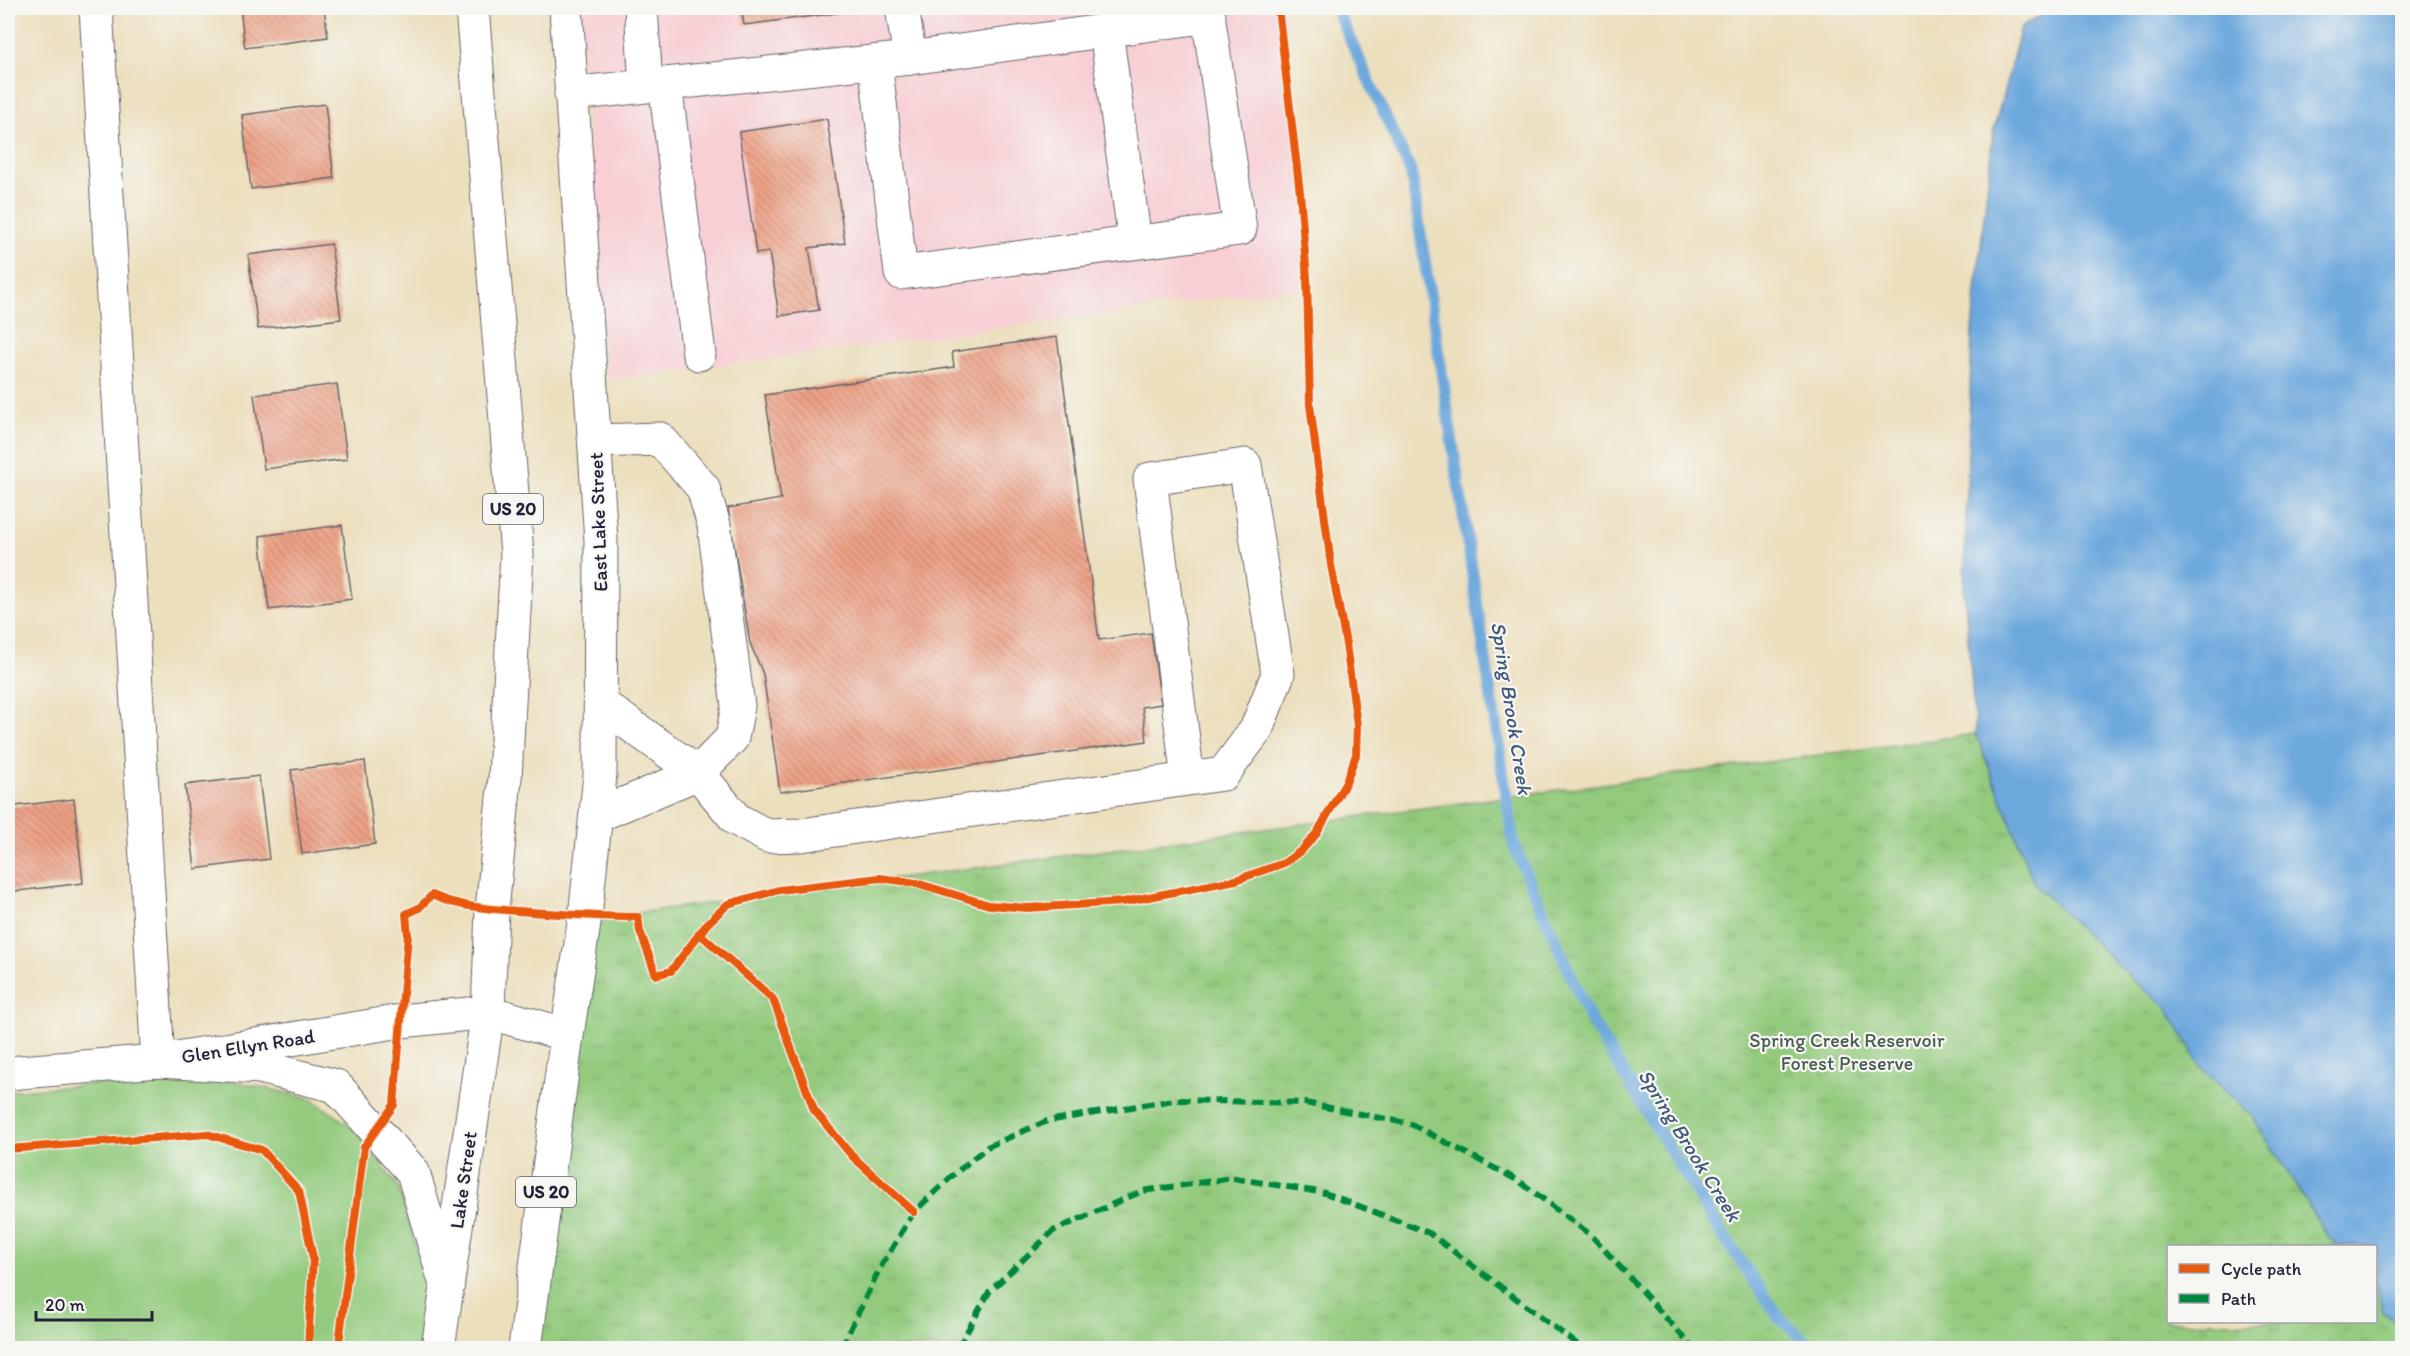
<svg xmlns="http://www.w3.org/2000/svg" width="2410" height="1356" viewBox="0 0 2410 1356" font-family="Itim,sans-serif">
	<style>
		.built { fill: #f7cfd4 }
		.grass { fill: #93ca7d; stroke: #5a765c; stroke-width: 1.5 }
		.park { fill: url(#park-tufts); stroke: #5a765c; stroke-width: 1.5 }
		.water { fill: #6da8dd; stroke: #48658c; stroke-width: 1.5 }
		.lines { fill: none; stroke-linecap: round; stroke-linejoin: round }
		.stream { stroke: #6da8dd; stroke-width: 12 }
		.building { fill: url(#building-back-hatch) }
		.minor-casing { stroke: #696468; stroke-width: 35 }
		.major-casing { stroke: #696468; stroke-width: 35 }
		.path { stroke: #696468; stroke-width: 4; stroke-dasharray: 4.5 4.5; stroke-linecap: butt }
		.minor { stroke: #fff; stroke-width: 33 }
		.major { stroke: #fff; stroke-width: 33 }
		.quiet { stroke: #00873e; stroke-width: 6; stroke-dasharray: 12 6; stroke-linecap: butt }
		.cycleway-casing { stroke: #f6f6f2; stroke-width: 11 }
		.cycleway { stroke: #e8590c; stroke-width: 8 }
		.labels { text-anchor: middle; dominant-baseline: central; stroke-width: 4.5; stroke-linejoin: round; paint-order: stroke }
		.shield { fill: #f6f6f2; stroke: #626272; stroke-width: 1.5 }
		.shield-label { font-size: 18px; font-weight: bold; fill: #22223b }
		.street-label { font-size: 20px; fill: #22223b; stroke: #f6f6f2 }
		.park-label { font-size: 20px; fill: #4a5d52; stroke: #f6f6f2 }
		.water-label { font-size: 21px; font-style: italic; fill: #40587c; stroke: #f6f6f2 }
	</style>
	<defs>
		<pattern id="park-tufts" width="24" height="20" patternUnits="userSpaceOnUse" patternTransform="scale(1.5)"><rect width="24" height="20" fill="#93ca7d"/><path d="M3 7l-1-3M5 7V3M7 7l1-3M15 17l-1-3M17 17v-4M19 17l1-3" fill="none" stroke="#7ead6d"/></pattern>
		<pattern id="building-back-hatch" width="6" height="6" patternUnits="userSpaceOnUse" patternTransform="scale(1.5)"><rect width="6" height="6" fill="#eea286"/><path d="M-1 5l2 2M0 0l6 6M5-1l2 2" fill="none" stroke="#c0846f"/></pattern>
	</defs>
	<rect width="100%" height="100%" fill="#f6f6f2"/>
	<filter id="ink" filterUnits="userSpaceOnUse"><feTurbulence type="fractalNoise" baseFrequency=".0167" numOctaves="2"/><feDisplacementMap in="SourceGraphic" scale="12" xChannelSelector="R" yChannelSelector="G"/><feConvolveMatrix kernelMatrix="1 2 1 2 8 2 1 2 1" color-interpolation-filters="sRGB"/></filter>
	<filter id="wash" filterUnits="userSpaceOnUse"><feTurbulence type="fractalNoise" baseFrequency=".008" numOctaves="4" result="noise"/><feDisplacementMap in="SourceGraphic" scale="24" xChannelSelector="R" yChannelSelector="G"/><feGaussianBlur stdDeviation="1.35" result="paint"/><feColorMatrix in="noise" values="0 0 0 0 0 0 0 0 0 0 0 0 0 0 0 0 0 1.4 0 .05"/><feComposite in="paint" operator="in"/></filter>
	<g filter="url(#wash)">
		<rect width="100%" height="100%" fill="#ecdfbd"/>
		<path class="built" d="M579,8H1284L1313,286L607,381Z"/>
		<path class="grass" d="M162,1079L237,1082L309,1098L354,1128L398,1187L428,1287L419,1348H8V1091Z"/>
		<path class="park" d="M1976,734L2230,1053L2359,1246H2168V1322H2376V1271L2402,1312V1348H528L585,920Z"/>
		<path class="water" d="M2052,8H2402V1325L2382,1312L2378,1286L2376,1283V1246H2338L2327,1236L2253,1117L2201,1067L2166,1006L2137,984L2034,883L1976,734L1964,588L1972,330L1993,133L2021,28Z"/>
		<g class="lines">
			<path class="stream" d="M1338,8L1339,15L1411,172L1514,846L1590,1019L1720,1231L1778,1316L1812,1348"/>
		</g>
		<g id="blocks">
			<g class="building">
				<path d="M240,8H324L328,37L245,48Z"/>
				<path d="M741,8H861L862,10L744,25Z"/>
				<path d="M325,104L334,178L251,189L242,115Z"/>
				<path d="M827,119L845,243L809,248L819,310L779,316L769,252L756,254L739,132Z"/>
				<path d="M331,244L341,319L258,329L248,255Z"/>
				<path d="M1057,337L1099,640L1151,633L1161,704L1142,707L1147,741L780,792L763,674L750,643L728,508L781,499L765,395L954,367L952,352Z"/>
				<path d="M337,384L347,459L264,469L254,395Z"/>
				<path d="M342,525L352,599L269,610L260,536Z"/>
				<path d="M365,761L375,844L302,854L291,770Z"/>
				<path d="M259,776L269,859L195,869L185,785Z"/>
				<path d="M74,799L83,883L10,892L8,873V807Z"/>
			</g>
		</g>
	</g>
	<g filter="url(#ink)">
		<use href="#blocks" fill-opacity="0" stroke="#696468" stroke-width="1.5"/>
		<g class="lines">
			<g class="minor-casing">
				<g id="minor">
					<path d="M96,8L158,1061L260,1067L336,1086L413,1172L447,1288"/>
					<path d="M641,8L646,85"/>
					<path d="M1106,31L1135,242"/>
					<path d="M910,58L1209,16"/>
					<path d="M875,62L901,273L1240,229L1207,8"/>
					<path d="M665,84L699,354"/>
					<path d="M571,94L910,58L902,8"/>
					<path d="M595,441L660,439L703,488L714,525L738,706L732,738L698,773L736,819L767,836L801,835L1188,779L1223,774L1256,730L1278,674L1245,465L1150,479L1188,779"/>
					<path d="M596,816L698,773L601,704"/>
					<path d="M8,1073L158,1061L401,1021L488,1012"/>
				</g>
			</g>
			<g class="major-casing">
				<g id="major">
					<path d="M488,1012L567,1035"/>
					<path d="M438,1348L488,1012L492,910L505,778L517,554L472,8"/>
					<path d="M525,1348L567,1035L585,917L600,775L601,541L566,8"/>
				</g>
			</g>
			<path class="path" d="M395,1095L398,1058"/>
			<use href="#minor" class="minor"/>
			<use href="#major" class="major"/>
			<g class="quiet">
				<path d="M841,1348L880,1268L914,1212L952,1176L987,1147L1047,1121L1174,1100L1305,1103L1411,1124L1519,1181L1592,1236L1693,1348"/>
				<path d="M958,1348L989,1292L1053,1231L1142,1191L1233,1178L1325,1193L1429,1233L1582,1348"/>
			</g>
			<g class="cycleway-casing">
				<g id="cycleway">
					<path d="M699,933L773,999L814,1110L852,1156L914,1212"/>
					<path d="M8,1149L207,1134L262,1150L299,1191L313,1258L308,1348"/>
					<path d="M335,1348L339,1343L364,1147L394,1105L408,935L406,914L419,908L432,895C458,907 489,909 518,911C558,914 598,917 638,917L640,931L656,975L671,971L707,924L728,904L779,890L880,878L916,883L989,905L1027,908L1123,902L1236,880L1284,863L1302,850L1317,833L1346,782L1356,755L1357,725L1346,644L1331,565L1310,405L1307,278L1300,193L1278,8"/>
				</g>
			</g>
			<use href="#cycleway" class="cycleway"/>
		</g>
	</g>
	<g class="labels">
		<g class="shield">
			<rect x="483" y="494" width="60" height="30" rx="4.5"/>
			<rect x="516" y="1177" width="60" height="30" rx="4.5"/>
		</g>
		<g class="shield-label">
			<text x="513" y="509">US 20</text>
			<text x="546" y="1192">US 20</text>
		</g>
		<g class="street-label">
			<text transform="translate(598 522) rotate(-92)">East Lake Street</text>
			<text transform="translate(248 1046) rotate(-9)">Glen Ellyn Road</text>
			<text transform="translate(463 1180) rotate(-82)">Lake Street</text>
		</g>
		<g class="park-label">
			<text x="1847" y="1040">Spring Creek Reservoir<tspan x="1847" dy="23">Forest Preserve</tspan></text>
		</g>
		<g class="water-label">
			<text transform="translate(1512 708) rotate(81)">Spring Brook Creek</text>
			<text transform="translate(1690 1145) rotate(58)">Spring Brook Creek</text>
		</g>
	</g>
	<rect width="2410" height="1356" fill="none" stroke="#f6f6f2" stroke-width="30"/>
	<rect x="2167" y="1245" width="210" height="78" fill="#f6f6f2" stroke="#a1a1a9" stroke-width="1.5"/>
	<rect x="2179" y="1264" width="30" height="9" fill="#e8590c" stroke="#a1a1a9" stroke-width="1.5"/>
	<text x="2221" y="1275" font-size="18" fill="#22223b">Cycle path</text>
	<rect x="2179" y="1294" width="30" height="9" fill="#00873e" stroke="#a1a1a9" stroke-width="1.5"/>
	<text x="2221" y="1305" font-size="18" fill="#22223b">Path</text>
	<path d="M36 1311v9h116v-9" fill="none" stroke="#22223b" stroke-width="3"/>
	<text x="45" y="1311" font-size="18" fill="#22223b" stroke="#f6f6f2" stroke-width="4.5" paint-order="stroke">20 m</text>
</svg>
